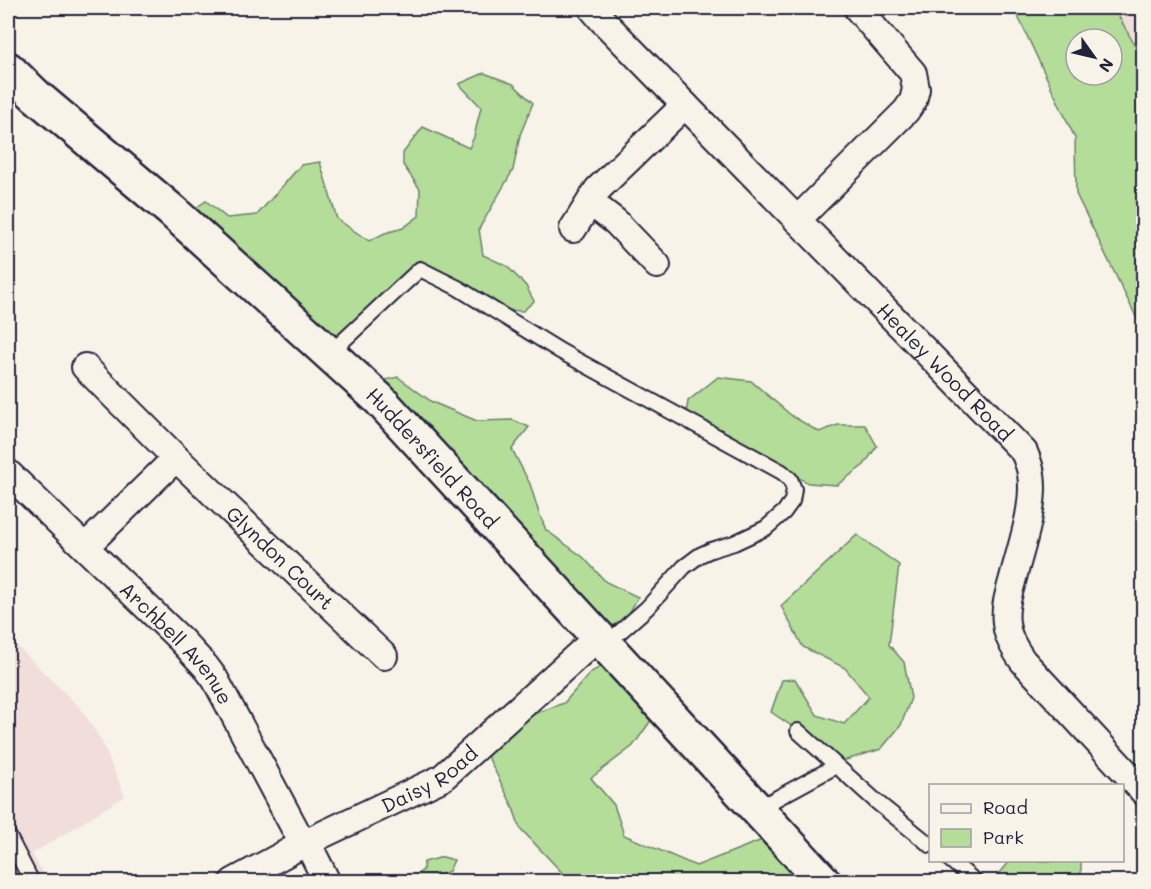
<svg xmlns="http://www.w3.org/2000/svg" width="1151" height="889" viewBox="0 0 1151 889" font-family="Mali,sans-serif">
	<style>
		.built { fill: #f1ddda }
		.green { fill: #b4dd99; stroke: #6b806a; stroke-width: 1.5; fill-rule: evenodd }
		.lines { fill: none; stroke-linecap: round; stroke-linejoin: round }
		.lane-casing { stroke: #22223b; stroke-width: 18 }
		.street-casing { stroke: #22223b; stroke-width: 30 }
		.primary-casing { stroke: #22223b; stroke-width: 38 }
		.lane { stroke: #f7f3e8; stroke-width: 14 }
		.street { stroke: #f7f3e8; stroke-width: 26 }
		.primary { stroke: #f7f3e8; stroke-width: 33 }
		.labels { text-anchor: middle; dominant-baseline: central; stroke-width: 4.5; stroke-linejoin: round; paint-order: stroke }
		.street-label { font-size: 20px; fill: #22223b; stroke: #f7f3e8 }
	</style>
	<rect width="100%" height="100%" fill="#f7f3e8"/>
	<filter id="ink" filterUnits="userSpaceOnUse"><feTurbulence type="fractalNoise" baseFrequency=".0167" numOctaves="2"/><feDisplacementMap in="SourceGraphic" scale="12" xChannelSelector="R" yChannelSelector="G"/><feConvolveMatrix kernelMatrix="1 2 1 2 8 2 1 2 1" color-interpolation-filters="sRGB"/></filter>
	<g filter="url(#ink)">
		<g class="built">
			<path d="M1114,8H1143V60Z"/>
			<path d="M8,637L81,709L101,740L125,796L32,854L47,881H20L12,868L8,870Z"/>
		</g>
		<g class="green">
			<path d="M1014,8H1114L1143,60V331L1076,194L1075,138ZM1076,39H1112V75H1076Z"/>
			<path d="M484,73L513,84L533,103L520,135L513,170L479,229L483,255L507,266L526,286L534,301L523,311L503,310L422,266L407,271L355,322L332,340L193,210L206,201L227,218L257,215L301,165L320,162L337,219L369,241L385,233L403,228L419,216L420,189L403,165V153L423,127L469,148L474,137L481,107L459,84Z"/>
			<path d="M398,377L432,402L477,421L513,420L529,427L512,449L530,484L539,513L546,530L583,557L606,582L638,597L626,619L610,627L388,391L385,380Z"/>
			<path d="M718,377L751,381L792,416L819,432L838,425H865L877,446L864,465L837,485L808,483L686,415L688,401Z"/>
			<path d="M857,535L899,565L889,645L904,662L911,698L901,725L881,749L843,761L771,712L782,680L795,679L817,715L844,724L869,697L845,668L803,647L781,606Z"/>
			<path d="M604,665L652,719L633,746L591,778L614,805L624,835L696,866L762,840L798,881H570L520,828L512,805L487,755L500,735L523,718L564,703L591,672Z"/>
			<path d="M443,857L454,860L449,871L431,880V881H407L423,870L424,862Z"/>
			<path d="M1010,861H1081V874L1074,881H993Z"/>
		</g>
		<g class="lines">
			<g class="lane-casing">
				<g id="lane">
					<path d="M329,354L420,269L458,288L560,351L782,472L790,479L794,489L792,501L784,512L766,528L734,543L711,550L700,555L684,567L647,608L605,645"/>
					<path d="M798,731L878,803L930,845"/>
					<path d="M757,809L836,766"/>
					<path d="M8,835L32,882"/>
					<path d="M950,860L976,882"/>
				</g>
			</g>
			<g class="street-casing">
				<g id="street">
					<path id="s1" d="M592,8L603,21L1024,452C1027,459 1030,466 1031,474C1036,505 1021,547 1013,578C1009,593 1004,607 1006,623C1007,637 1015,650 1023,661L1144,792"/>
					<path d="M590,202L616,222L657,265"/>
					<path d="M797,220L906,111L913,101L916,89L913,73L857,8"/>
					<path d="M573,229L598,189L685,105"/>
					<path id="s2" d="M85,367L176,458L384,656"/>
					<path id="s3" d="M8,473L181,640L206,667L215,679L303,844"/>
					<path d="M85,547L176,458"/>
					<path d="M307,842L327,882"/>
					<path id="s4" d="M233,882L307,842L442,778L598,637"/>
				</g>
			</g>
			<g class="primary-casing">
				<g id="primary">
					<path id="s5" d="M8,69L36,96L172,211L379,399L824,882"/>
				</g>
			</g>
			<use href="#lane" class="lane"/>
			<use href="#street" class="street"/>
			<use href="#primary" class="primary"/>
		</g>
	</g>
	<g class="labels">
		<g class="street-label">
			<text stroke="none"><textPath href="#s1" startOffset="507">Healey Wood Road</textPath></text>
			<text stroke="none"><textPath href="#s5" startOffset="576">Huddersfield Road</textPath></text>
			<text stroke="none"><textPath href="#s2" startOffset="273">Glyndon Court</textPath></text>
			<text stroke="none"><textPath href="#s3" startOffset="240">Archbell Avenue</textPath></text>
			<text stroke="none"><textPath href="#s4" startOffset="222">Daisy Road</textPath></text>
		</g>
	</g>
	<rect width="1151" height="889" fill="none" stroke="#f7f3e8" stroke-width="30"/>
	<rect x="15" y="15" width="1121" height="859" fill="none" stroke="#22223b" stroke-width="2" filter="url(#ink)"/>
	<rect x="929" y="784" width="195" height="78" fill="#f7f3e8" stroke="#a29fa3" stroke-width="1.5"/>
	<rect x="941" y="804" width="30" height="9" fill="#f7f3e8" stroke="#a29fa3" stroke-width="1.5"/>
	<text x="983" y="814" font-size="18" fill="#22223b">Road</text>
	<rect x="941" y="829" width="30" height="18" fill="#b4dd99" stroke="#a29fa3" stroke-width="1.5"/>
	<text x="983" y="844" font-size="18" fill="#22223b">Park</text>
	<g transform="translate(1094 57) rotate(124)"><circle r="28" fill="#f7f3e8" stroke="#a29fa3" stroke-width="1.5"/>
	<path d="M0-4.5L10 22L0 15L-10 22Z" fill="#22223b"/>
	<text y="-9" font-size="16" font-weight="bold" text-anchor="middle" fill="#22223b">N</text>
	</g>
</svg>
